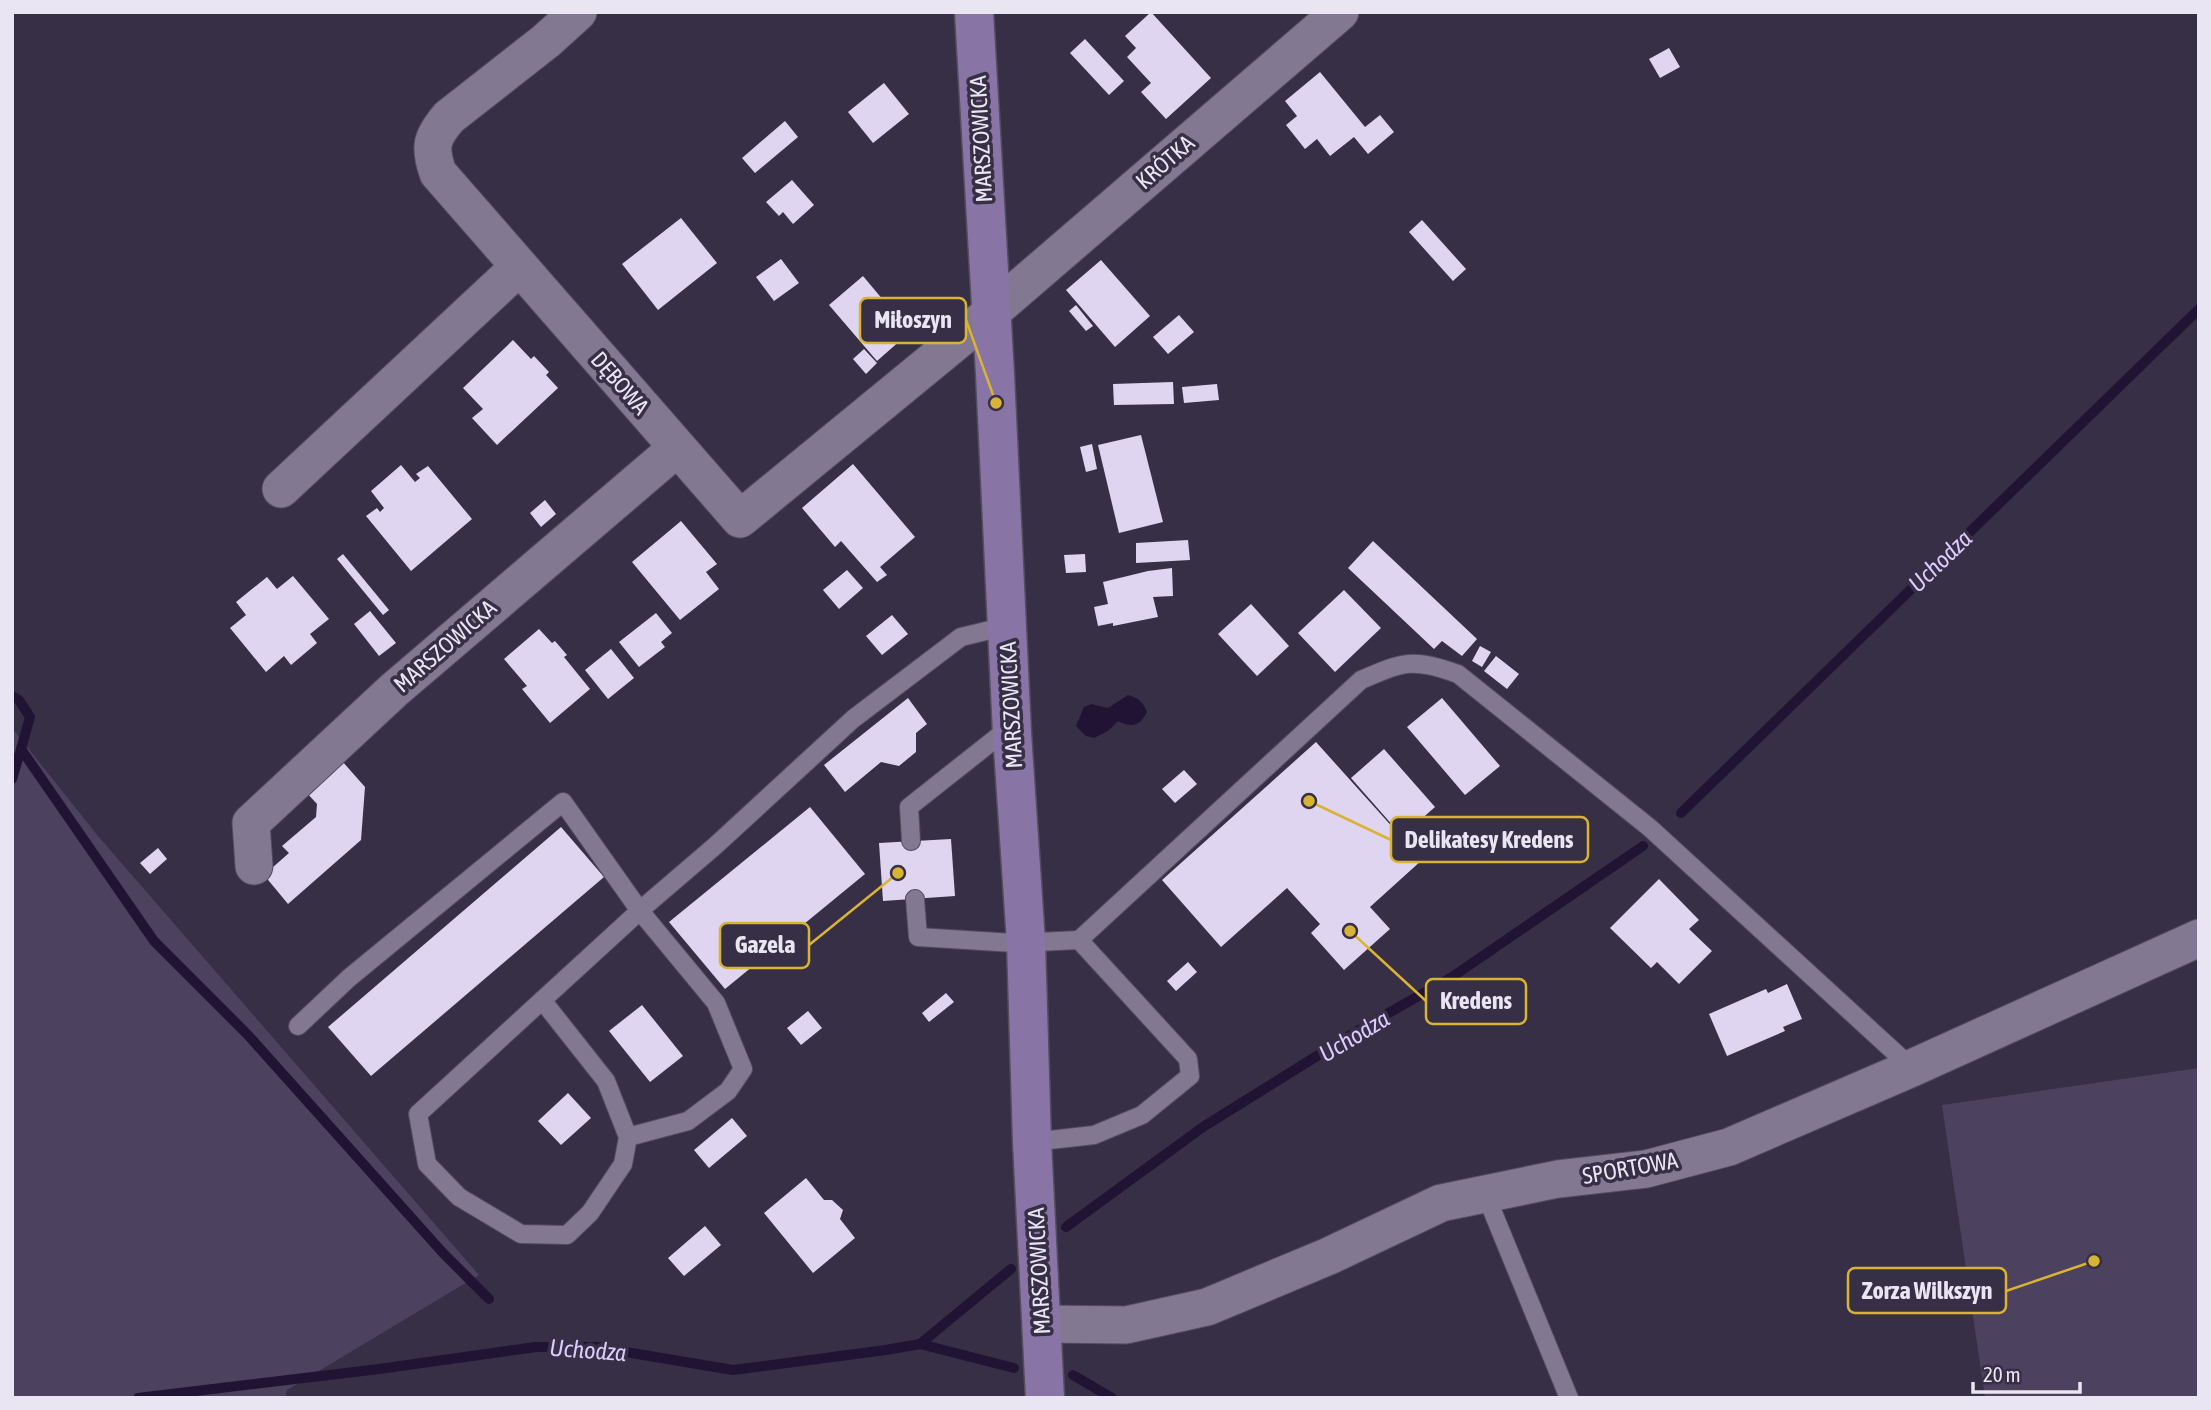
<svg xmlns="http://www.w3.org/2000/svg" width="2211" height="1410" viewBox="0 0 2211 1410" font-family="'Asap Condensed',sans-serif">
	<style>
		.green { fill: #4d4160 }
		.water { fill: #211333 }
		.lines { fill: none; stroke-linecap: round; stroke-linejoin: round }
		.stream { stroke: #211333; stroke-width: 10 }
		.building { fill: #dfd5f1 }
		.lane-casing { stroke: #544c5f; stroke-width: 20 }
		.street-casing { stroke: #544c5f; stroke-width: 39 }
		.secondary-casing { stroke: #544c5f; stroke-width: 41 }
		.lane { stroke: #827892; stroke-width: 18 }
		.street { stroke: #827892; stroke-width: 37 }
		.secondary { stroke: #8974a6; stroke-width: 38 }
		.labels { text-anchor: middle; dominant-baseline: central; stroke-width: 7; stroke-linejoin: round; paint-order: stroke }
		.street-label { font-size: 23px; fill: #eae5f3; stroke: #372f45 }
		.water-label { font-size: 24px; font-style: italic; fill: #ddcafe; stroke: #372f45 }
		.leader { fill: none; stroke: #d9b334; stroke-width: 2.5 }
		.callout-dot { fill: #d9b334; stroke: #372f45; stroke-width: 2.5 }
		.callout { fill: #372f45; stroke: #d9b334; stroke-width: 2.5 }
		.callout-label { font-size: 24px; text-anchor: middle; font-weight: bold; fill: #eae5f3 }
	</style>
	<rect width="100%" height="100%" fill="#372f45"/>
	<g class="green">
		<path d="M12,728L98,836L479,1275L287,1390L285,1398H12Z"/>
		<path d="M2199,1068V1398H1985L1942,1105Z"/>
	</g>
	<path class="water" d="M1128,695C1139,698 1143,702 1147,712C1140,726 1132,728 1118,721L1108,731L1094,738L1086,736L1076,726L1084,707L1091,704L1108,708Z"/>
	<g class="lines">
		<g class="stream">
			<path d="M12,696L19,700L30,717L21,749L154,941L247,1034L443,1253L489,1299"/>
			<path d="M12,779L21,749"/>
			<path d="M1681,813L2199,309"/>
			<path d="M1066,1227L1203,1127L1357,1031L1452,977L1643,846"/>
			<path d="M920,1344L1014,1368"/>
			<path d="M1073,1375L1112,1398"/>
			<path d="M138,1398L379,1369L536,1347H596L733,1370L886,1350L920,1344L1011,1269"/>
		</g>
	</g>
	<g class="building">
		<path d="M1151,12L1211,78L1166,119L1141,92L1151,83L1127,57L1136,48L1125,36Z"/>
		<path d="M1085,39L1124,81L1109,95L1070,53Z"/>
		<path d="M1669,48L1680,67L1660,78L1649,59Z"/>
		<path d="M1320,72L1365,127L1380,115L1394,132L1368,154L1354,137L1330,156L1317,139L1305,149L1286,125L1297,116L1285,101Z"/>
		<path d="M884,83L909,114L873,143L848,112Z"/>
		<path d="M785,121L798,137L755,173L742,158Z"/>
		<path d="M792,180L814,205L793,224L783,212L779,216L766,202Z"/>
		<path d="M681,218L717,263L658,310L622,264Z"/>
		<path d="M1422,220L1466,269L1453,281L1409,232Z"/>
		<path d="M781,259L799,283L774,301L756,277Z"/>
		<path d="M1101,260L1150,316L1115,347L1066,290Z"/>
		<path d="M863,276L910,332L877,361L829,305Z"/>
		<path d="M1076,305L1093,326L1086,331L1069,311Z"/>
		<path d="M1179,315L1194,332L1168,354L1153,337Z"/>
		<path d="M513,340L531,359L534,356L549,372L546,375L558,388L497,445L472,418L483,409L463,388Z"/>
		<path d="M864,349L877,363L866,374L853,359Z"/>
		<path d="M1173,382L1174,404L1114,405L1113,384Z"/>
		<path d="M1217,384L1219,400L1184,403L1182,387Z"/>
		<path d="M1141,435L1163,522L1119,533L1098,445Z"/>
		<path d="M1092,444L1097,469L1086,472L1080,447Z"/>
		<path d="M853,464L915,537L880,567L887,575L877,582L841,541L835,547L802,508Z"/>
		<path d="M401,465L415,482L420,478L416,474L428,466L472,519L411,571L366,516L377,508L380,512L384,508L371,491Z"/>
		<path d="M545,500L556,514L541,527L530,513Z"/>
		<path d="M681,521L717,564L706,572L719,589L680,620L632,562Z"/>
		<path d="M1188,540L1190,560L1136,563V543Z"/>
		<path d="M1373,541L1477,639L1462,656L1442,641L1434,649L1348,568Z"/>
		<path d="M343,554L389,610L383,615L337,559Z"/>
		<path d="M1085,554L1086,572L1066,573L1064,555Z"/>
		<path d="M1172,568L1173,596L1153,597L1158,617L1113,626V623L1098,626L1094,607L1108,604L1103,582L1148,571Z"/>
		<path d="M847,570L863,588L839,609L823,590Z"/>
		<path d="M293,576L329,619L310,634L317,643L291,665L284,656L266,672L230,628L246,615L236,602L267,577L277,589Z"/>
		<path d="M1344,590L1381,628L1335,672L1298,633Z"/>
		<path d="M1251,604L1289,646L1257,676L1218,634Z"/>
		<path d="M370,611L396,643L379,656L354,624Z"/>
		<path d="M656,613L672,633L661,642L665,647L639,667L619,642Z"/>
		<path d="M892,615L908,634L882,655L866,636Z"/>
		<path d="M539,629L552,643L555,641L567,655L564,657L590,689L550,723L522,689L527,686L504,659Z"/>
		<path d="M1480,646L1491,652L1482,667L1472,661Z"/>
		<path d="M611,649L634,678L608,699L585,670Z"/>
		<path d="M1496,656L1519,674L1507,689L1484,671Z"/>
		<path d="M908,698L927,724L916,733V752L899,766L881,762L845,792L824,765Z"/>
		<path d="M1442,698L1500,766L1465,795L1407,727Z"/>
		<path d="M1316,742L1422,860L1370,907L1390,929L1344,970L1311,933L1320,924L1287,888L1221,947L1162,880Z"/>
		<path d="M1384,749L1435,807L1402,836L1351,778Z"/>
		<path d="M342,761L365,787L361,840L288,904L264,875L289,853L282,846L316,817L317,804L306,792Z"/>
		<path d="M1184,770L1197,784L1175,803L1162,789Z"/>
		<path d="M810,807L865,874L725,989L669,922Z"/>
		<path d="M561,827L604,877L371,1076L328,1027Z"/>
		<path d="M951,839L955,896L883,901L879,843Z"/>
		<path d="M158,848L167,859L150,874L140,863Z"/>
		<path d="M1659,879L1699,920L1689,929L1712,951L1679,984L1657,962L1651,968L1610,928Z"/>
		<path d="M1188,962L1197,972L1176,991L1167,981Z"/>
		<path d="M1787,984L1802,1019L1783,1027L1785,1031L1727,1056L1709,1014L1766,989L1768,993Z"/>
		<path d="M946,993L954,1002L929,1022L922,1013Z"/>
		<path d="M642,1005L683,1056L650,1082L609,1031Z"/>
		<path d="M808,1011L822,1028L801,1045L787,1028Z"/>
		<path d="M568,1093L591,1118L561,1145L538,1121Z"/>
		<path d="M732,1118L747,1136L709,1168L694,1150Z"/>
		<path d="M806,1178L824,1200H832L843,1210L840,1219L855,1238L813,1273L764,1213Z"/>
		<path d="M705,1226L721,1245L684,1276L668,1258Z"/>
	</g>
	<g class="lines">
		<g class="lane-casing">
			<g id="lane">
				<path d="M911,841L909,807L1000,735L1012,733"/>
				<path d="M915,899L918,937L1014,943L1079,940L1188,1059L1190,1076L1142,1115L1094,1135L1032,1142"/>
				<path d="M1079,940L1361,680C1405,661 1412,658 1458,674L1650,828L1912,1068"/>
				<path d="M542,1000L606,1081L628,1137L623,1164L590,1213L567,1235L521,1234L459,1197L427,1164L418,1114L645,906L715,846L853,719L961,637L1007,626"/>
				<path d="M298,1026L349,978L563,802L640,911L716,1003L743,1069L728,1091L688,1121L628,1137"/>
				<path d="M1485,1193L1569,1398"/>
			</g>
		</g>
		<g class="street-casing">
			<g id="street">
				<path d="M578,12L546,41L449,117C431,138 429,147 438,173L740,519L980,322L1340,12"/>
				<path d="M281,489L519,267"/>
				<path d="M254,866L251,823L394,690L677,448"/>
				<path d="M1043,1324L1126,1325L1207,1307L1329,1256L1441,1203L1558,1179L1646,1169L1729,1147L1912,1068L2199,938"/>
			</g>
		</g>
		<g class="secondary-casing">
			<path id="secondary" d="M974,12L995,374L1012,733L1026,942L1032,1142L1045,1398"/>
		</g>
		<use href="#lane" class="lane"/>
		<use href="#street" class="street"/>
		<use href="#secondary" class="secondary"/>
	</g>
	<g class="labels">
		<g class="street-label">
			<text transform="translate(981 139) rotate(-93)">MARSZOWICKA</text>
			<text transform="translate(1165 162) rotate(-41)">KRÓTKA</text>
			<text transform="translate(620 383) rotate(49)">DĘBOWA</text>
			<text transform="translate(445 646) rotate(-41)">MARSZOWICKA</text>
			<text transform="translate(1011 705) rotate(-93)">MARSZOWICKA</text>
			<text transform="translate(1630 1168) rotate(-10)">SPORTOWA</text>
			<text transform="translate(1039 1271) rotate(-93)">MARSZOWICKA</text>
		</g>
		<g class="water-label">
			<text transform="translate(1940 561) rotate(-44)">Uchodza</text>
			<text transform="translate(1354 1036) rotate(-31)">Uchodza</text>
			<text transform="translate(588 1350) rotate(4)">Uchodza</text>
		</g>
	</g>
	<path class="leader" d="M996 403L966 320M1309 801L1391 840M898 873L809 945M1350 931L1426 1001M2094 1261L2006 1291"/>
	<g class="callout-dot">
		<circle cx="996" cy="403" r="7"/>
		<circle cx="1309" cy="801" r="7"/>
		<circle cx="898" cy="873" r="7"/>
		<circle cx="1350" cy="931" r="7"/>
		<circle cx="2094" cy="1261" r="7"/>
	</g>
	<g class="callout">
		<rect x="860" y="298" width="106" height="45" rx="7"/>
		<rect x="1391" y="817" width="197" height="45" rx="7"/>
		<rect x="720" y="923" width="89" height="45" rx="7"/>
		<rect x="1426" y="979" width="100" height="45" rx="7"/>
		<rect x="1848" y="1268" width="158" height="45" rx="7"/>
	</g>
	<g class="callout-label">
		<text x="913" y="328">Miłoszyn</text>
		<text x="1489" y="848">Delikatesy Kredens</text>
		<text x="765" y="953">Gazela</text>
		<text x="1476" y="1009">Kredens</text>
		<text x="1927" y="1299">Zorza Wilkszyn</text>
	</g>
	<rect width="2211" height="1410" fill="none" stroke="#eae5f3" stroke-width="28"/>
	<path d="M1973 1382v10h107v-10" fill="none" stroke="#eae5f3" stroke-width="3.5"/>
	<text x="1983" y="1382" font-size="21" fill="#eae5f3" stroke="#372f45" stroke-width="5" paint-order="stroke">20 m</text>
</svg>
